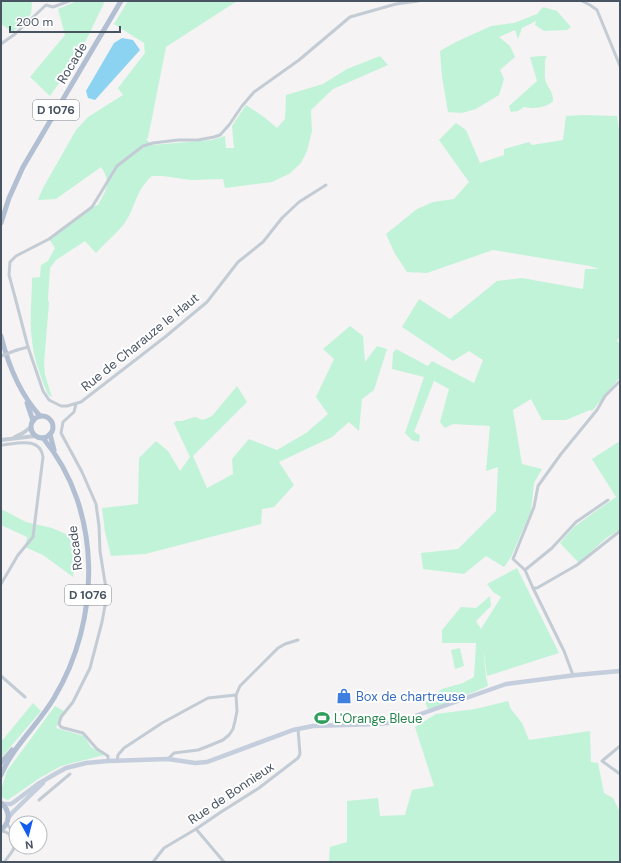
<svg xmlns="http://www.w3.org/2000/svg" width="621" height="863" viewBox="0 0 621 863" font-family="'DM Sans',sans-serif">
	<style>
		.green { fill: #c1f3d9 }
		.water { fill: #8cd3f2 }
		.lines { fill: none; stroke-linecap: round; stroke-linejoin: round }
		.minor { stroke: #c3ccd5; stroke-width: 3 }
		.tertiary { stroke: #c3ccd5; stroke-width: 4 }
		.secondary { stroke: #c5cedc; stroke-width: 4.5 }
		.primary { stroke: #b2bfd2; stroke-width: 5 }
		.minor-bridge { stroke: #c3ccd5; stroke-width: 3 }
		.labels { text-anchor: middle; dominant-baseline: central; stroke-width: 4; stroke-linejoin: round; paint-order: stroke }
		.shield { fill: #fff; stroke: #808791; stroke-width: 1 }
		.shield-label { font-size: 12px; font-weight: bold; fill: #495462 }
		.street-label { font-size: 13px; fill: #495462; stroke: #fff }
		.shop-label { font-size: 13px; fill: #366cbe; stroke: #fff; text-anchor: start }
		.leisure-label { font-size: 13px; fill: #27864d; stroke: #fff; text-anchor: start }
	</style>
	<rect width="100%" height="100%" fill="#f5f3f3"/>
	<g class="green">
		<path d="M1,1H30L32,3L31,14L13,32L1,24Z"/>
		<path d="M77,1H105L80,53L50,96L30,77L65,35L58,9Z"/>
		<path d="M128,1H237L166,47L148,138L146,139L152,145L212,140L225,136L226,148H234L232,126L246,105L264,117L277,128L285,119L286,95L323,84L347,69L380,56L388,65L333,89L311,110L312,131L307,151L301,163L289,174L272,182L225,188L223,179L191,180L163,176H152C135,191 136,207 124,224C116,234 105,243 96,253L85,241L56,260L50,268L48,300L49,303L44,363L45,375L52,397L48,395C41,377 34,360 32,341C29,320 32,298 32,278L40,277L41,265L48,261L55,248L49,239L92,207L98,205C106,190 112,183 101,167L56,199L38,200L43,188L76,130L88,117L123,95L118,88L145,53L144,43L114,24Z"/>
		<path d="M543,7L557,11L571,27L567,30L544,31L535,25L536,21L522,28L518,39L515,30L499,37L510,46L515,57L500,70L504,79L499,95L476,109L462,113L448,112L442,77L440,51L456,42L491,26L514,23L537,14Z"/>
		<path d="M542,56H547C543,64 546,62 545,69C545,74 544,77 546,82C549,90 553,91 553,101C547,108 533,109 524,107L518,111L511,112L509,106L537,81L530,57Z"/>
		<path d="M584,115L617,116L620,138V337L617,340L620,345V377L592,411L590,410L566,420H542L531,399L513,410L522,464L542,469L534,483L531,511L511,557L504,567L486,556L464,574L423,569L421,553L458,549L496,511L498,467L486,471L490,426L453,424L445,428L440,422L449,389L434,381L414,432L420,435L419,442L412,440L405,433L424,377L392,369L393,353L396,349L428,366L432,361L474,383L483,360L469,351L453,361L402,327L419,299L450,319L497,281L522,278L583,289L585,269H599L590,266L493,250L427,273L407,272L395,254L386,234L417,209L433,202L454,199L469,182L439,140L456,123L466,130L480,163L504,155V149L529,142L532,145L563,140L566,116Z"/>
		<path d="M350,326L363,336L365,362L377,346L387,349L374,390L362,399L359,431L349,422L332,437L279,462L294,485L274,507L262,509L261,524L145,554L111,556L105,532L102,508L138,504L139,458L156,441L168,451L180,471L190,457L174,423L176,421H182L195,417L203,420L212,416L237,386L247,402L193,456L207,488L233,474L232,459L249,439L277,450L306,433L328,414L316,397L334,359L323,349Z"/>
		<path d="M620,441V529L605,539L579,563L560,543L573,528L589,516L616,497L592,459Z"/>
		<path d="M1,509L26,522L52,528L75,538L73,577L43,555L25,547L27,537L1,525Z"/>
		<path d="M517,568L559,653L487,676L483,648L486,677L488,686L429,711L425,702L442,689L463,683L474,677L476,643H442V630L461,607L476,608L490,596L491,606L476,621L481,629L501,597L493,592L487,584Z"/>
		<path d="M460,648L464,666L455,669L451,650Z"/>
		<path d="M508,701L511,709L522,723L529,740L590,731L591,762L598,763L604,793L613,798L620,812V862H329L330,847L347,842V801L378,798L380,816L405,815L412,790L434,786L415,727L436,714L475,709Z"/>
		<path d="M33,703L41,711L1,758V742Z"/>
		<path d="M55,706L64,711L56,728L84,736L91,747L104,755L61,766L38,779L8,800L3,798L1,795V790L7,771Z"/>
	</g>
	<path class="water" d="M122,38L133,40L140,50L95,100L88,98L86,91L114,43Z"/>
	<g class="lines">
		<g class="minor">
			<path d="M582,1L590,5L597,10L620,66"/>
			<path d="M1,44L15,34L46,5L53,7L69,1"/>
			<path d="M326,185L299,202L282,218L263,242L238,262L207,302L165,337L81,402L67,406H61L49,400L43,391L28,347L15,297L9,275L10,262L16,256L49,239L92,207L117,166L143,146L153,143L178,140H198L214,137L220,135L229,125L242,106L254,92L299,60L350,17L396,4L418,1"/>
			<path d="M17,350L28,347"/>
			<path d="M620,381L605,396L597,410L561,454L538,486L534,507L513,559L525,570L533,588H537L577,565L620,531"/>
			<path d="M76,404L74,412L63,422L61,433L82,472L96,504L99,526L100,551L107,595L102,622L90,668L73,702L61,717L59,724L61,727L64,728L83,733L97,749L108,756V761"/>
			<path d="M1,445C16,444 40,436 43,457L33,537L18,555L1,584"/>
			<path d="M525,570L552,548L576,522L608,500"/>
			<path d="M533,588L564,651L573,675"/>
			<path d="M1,676L25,697"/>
			<path d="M620,746L602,761L620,774"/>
			<path d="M168,759L174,753L198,750L206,747L223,740L229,735L233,729L235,721L237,711L236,695L240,686L278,648L285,644L298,640"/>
			<path d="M117,761L118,755L124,748L162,723L208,698L236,695"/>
			<path d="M39,800L70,774"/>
			<path d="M196,829L224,862"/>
			<path d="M1,831C10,832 13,837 14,846"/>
			<path d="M4,862C9,856 18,846 15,838C14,833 9,828 7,823"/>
			<path d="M153,862L164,848L196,829L221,812L259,788L298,758L300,754L298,729"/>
		</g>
		<g class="tertiary">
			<path d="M15,437L23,433L31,427"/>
			<path d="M1,440L35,436"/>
		</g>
		<g class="secondary">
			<path d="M3,804H11L14,802L38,784L55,774L66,768L86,763L108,761L168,759L195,763L207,762L293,730L313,726L378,724L398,722L506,684L576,675L620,671"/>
			<path d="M8,818L12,813L43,783"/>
		</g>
		<g class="primary">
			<path d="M1,223L9,198L23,167L121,1"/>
			<path d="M1,336C8,364 20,394 40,416"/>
			<path d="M27,403L33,421"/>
			<circle cx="42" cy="427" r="11"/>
			<path d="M50,434L54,450"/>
			<path d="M1,763L12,750"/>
			<path d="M1,775C13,746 38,725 54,698C101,620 103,510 43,438"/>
			<path d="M1,803C10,810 11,822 1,830"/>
		</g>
		<path class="minor-bridge" d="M1,356L17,350"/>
	</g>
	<defs>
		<g id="shop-bare" transform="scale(1.2)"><path d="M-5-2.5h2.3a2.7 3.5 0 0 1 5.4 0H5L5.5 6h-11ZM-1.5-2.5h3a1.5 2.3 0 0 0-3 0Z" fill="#3f7fe0" stroke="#fff" stroke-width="2.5" paint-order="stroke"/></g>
		<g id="stadium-bare" transform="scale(1.2)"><path d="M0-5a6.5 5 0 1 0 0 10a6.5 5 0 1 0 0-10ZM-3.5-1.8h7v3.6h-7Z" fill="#2e9e5b" stroke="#fff" stroke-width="2.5" paint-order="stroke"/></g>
	</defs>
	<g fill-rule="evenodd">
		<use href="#shop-bare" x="344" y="696"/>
		<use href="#stadium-bare" x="322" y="718"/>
	</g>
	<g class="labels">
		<g class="shield">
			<rect x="33" y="100" width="46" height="20" rx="3"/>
			<rect x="65" y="585" width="46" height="20" rx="3"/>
		</g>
		<g class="shield-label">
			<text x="56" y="110">D 1076</text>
			<text x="88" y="595">D 1076</text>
		</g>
		<g class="street-label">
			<text transform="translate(72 63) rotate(-59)">Rocade</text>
			<text transform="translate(140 342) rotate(-39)">Rue de Charauze le Haut</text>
			<text transform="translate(75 548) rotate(-97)">Rocade</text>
			<text transform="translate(231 793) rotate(-34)">Rue de Bonnieux</text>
		</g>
		<g class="shop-label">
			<text x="356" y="696">Box de chartreuse</text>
		</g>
		<g class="leisure-label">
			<text x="334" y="718">L'Orange Bleue</text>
		</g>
	</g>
	<rect width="621" height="863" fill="none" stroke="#495462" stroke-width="4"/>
	<g transform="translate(28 835) rotate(173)"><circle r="19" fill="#ffffff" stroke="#b6bbc0"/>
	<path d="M0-3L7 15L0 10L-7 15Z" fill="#125df0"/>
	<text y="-6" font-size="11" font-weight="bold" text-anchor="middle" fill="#495462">N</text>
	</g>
	<path d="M10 26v6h110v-6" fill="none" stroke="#495462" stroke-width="2"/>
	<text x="16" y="26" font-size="12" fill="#495462" stroke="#ffffff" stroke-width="3" paint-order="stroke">200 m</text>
</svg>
